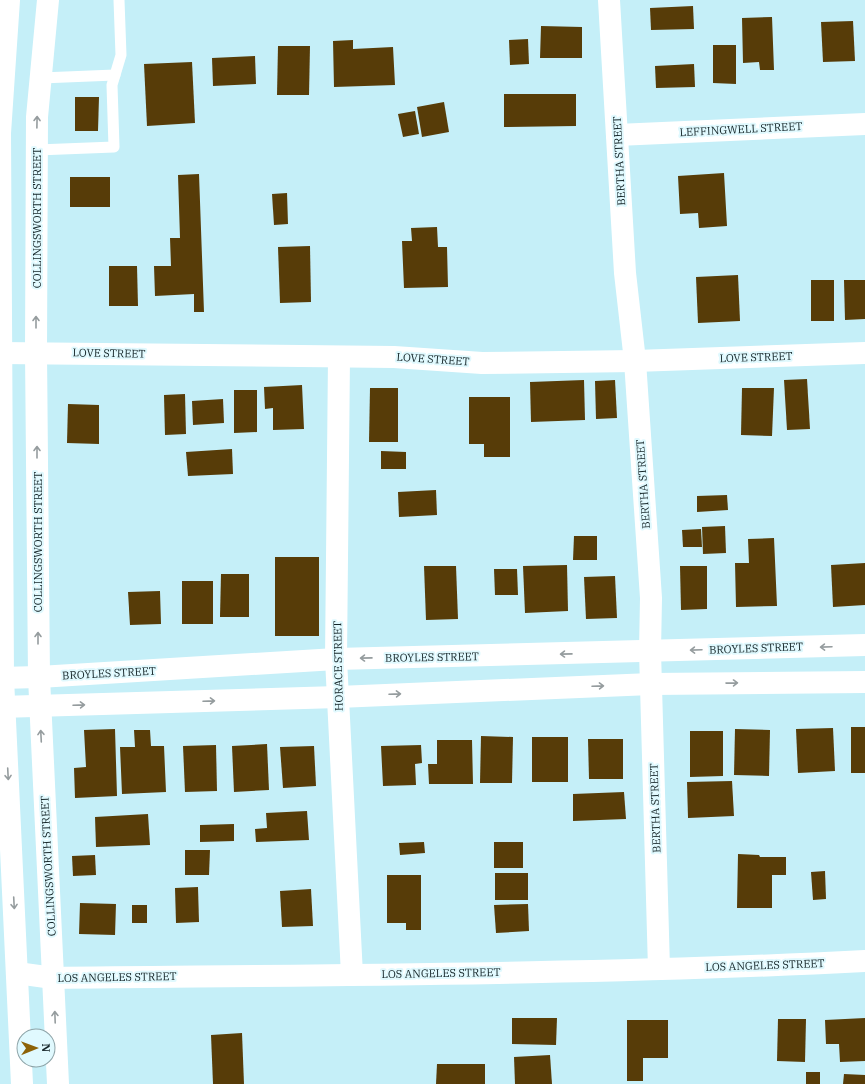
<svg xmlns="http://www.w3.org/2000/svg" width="865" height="1084" viewBox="0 0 865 1084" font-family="'IBM Plex Serif',serif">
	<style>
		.building { fill: #573c08 }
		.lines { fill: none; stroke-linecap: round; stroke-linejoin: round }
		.lane { stroke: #fff; stroke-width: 11 }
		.street { stroke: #fff; stroke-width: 22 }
		.secondary { stroke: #fff; stroke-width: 22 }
		.oneway { stroke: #959c9e }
		.labels { text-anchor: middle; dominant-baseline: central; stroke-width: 4; stroke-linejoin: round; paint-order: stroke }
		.street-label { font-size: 11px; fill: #142427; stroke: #e0f9fe }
	</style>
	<rect width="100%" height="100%" fill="#c5eff8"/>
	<g class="building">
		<path d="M693,6L694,29L651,30L650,8Z"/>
		<path d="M772,17L774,70H760L759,62L743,63L742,18Z"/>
		<path d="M853,21L855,61L823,62L821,22Z"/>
		<path d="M541,26L582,27V58H540Z"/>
		<path d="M528,39L529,64L510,65L509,40Z"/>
		<path d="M353,40V49L393,47L395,85L334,87L333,41Z"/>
		<path d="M713,45H736V84L713,83Z"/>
		<path d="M278,46H310L309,95H277Z"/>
		<path d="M255,56L256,84L213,86L212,58Z"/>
		<path d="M192,62L195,123L147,126L144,64Z"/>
		<path d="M694,64L695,87L656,88L655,66Z"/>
		<path d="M504,94H576V126L504,127Z"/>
		<path d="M75,97H99L98,131H75Z"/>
		<path d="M444,102L449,132L422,137L417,107Z"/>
		<path d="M415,111L419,134L403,137L398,114Z"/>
		<path d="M724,173L727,226L699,228L698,213L680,214L678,176Z"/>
		<path d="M199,174L204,312H194V294L155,296L154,266H171L170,238H180L178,175Z"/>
		<rect x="70" y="177" width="40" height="30"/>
		<path d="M287,193L288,224L274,225L272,194Z"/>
		<path d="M437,227L438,247H447L448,287L404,288L402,241H412L411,228Z"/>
		<path d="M310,246L311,302L280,303L278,247Z"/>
		<path d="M109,266H137L138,306H109Z"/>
		<path d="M738,275L740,321L698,323L696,277Z"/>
		<rect x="811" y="280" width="23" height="41"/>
		<path d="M844,280H865V319L845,320Z"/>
		<path d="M807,379L810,429L787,430L784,380Z"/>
		<path d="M584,380L585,420L531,422L530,382Z"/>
		<path d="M615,380L617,418L596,419L595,381Z"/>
		<path d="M302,385L304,429L273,430V408L265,409L264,387Z"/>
		<path d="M370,388H398V442H369Z"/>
		<path d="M742,388H774L772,436L741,435Z"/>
		<path d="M234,390H257V432L234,433Z"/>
		<path d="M185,394L186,434L165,435L164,395Z"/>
		<path d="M469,397H510V457H484V444H469Z"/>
		<path d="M223,399L224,423L193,425L192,401Z"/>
		<path d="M68,404L99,405V444L67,443Z"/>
		<path d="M232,449L233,474L188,476L186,452Z"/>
		<path d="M381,451L406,452V469H381Z"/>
		<path d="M436,490L437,515L399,517L398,492Z"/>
		<path d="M727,495L728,510L697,512V496Z"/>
		<path d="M725,526L726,553L703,554L702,527Z"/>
		<path d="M701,529L702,547H683L682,530Z"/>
		<path d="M574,536H597V560H573Z"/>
		<path d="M774,538L777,606L736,607L735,563H749L748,539Z"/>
		<rect x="275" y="557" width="44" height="79"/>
		<path d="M865,563V605L833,607L831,565Z"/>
		<path d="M567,565L568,611L525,613L523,566Z"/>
		<path d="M424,566H456L458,619L426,620Z"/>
		<path d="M680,566H707V609L681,610Z"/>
		<path d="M494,569H517L518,595H495Z"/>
		<path d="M221,574H249V617H220Z"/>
		<path d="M615,576L617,618L586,619L584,577Z"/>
		<rect x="182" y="581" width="31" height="43"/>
		<path d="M160,591L161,624L130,625L128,592Z"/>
		<rect x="851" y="727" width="14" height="46"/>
		<path d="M833,728L835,771L798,773L796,729Z"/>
		<path d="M115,729L117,796L75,798L74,768L86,767L84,730Z"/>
		<path d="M735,729L770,730L769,776L734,775Z"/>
		<path d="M134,730H150L151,746H164L166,792L122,794L120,747H135Z"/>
		<path d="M690,731H723V776L690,777Z"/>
		<path d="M481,736L513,737L512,783H480Z"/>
		<rect x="532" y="737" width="36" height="45"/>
		<path d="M588,739H623V779H589Z"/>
		<path d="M437,740H472L473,784H429L428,764H437Z"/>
		<path d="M267,744L269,790L234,792L232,746Z"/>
		<path d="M216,745L217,791L185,792L183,746Z"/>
		<path d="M421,745L422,763L415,764L416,785L383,786L381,746Z"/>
		<path d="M314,746L316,786L283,788L280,747Z"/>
		<path d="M732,781L734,816L688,818L687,782Z"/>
		<path d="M624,792L626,819L573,821V794Z"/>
		<path d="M307,811L309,840L256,842L255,829L267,828L266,813Z"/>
		<path d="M148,814L150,845L96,847L95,817Z"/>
		<path d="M234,824V841L200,842V825Z"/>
		<path d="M424,842L425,853L400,855L399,843Z"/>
		<rect x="494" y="842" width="29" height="26"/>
		<path d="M185,850H210L209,875H185Z"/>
		<path d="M738,854L759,855L760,857H786V875H772V908H737Z"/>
		<path d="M95,855L96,875L73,876L72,856Z"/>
		<path d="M825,871L826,899L813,900L811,872Z"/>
		<rect x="495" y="873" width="33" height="27"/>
		<path d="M387,875H421V930H406V923H387Z"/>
		<path d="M198,887L199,922L176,923L175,888Z"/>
		<path d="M311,889L313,926L282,927L280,891Z"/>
		<path d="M80,903L116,904L115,935L79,934Z"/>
		<path d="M528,904L529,931L496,933L494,905Z"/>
		<rect x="132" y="905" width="15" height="18"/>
		<path d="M512,1018H557L556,1045L512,1044Z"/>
		<path d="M865,1018V1061L840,1062L839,1044H826L825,1020Z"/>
		<path d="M778,1019H806L805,1062L777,1061Z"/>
		<path d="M627,1020H668V1058H643V1081H627Z"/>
		<path d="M242,1033L244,1084H213L211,1035Z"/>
		<path d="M550,1055L552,1084H515L514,1057Z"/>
		<path d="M437,1064H485V1084H436Z"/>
		<rect x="806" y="1072" width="14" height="12"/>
		<path d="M844,1074L865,1075V1084H843Z"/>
	</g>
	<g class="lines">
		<g class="lane">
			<path d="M41,78L115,75"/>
			<path d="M37,150L114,147L112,85L121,55L119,0"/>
		</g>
		<g class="street">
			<path d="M609,0L625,273L635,361L651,598L650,651L659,969"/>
			<path d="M617,135L865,124"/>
			<path d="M0,353L394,357L482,363L635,361L865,353"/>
			<path d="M339,357L336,659L352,975"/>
			<path d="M17,973L53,978C324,975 595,975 865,961"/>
		</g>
		<g class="secondary">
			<path d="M9,0L0,133L3,678L22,1084"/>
			<path d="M48,0L37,117L36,352L39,677L58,1084"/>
			<path d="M0,678L39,677L336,659L865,645"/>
			<path d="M0,707L338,697L651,684L865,682"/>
		</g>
	</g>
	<defs><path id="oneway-shaft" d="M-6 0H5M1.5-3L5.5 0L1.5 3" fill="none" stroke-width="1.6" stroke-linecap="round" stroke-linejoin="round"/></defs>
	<g class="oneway">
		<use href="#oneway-shaft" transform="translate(37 122) rotate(-89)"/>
		<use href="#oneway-shaft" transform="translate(36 322) rotate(-90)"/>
		<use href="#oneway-shaft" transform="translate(37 452) rotate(-90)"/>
		<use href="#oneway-shaft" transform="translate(38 638) rotate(-90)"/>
		<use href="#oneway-shaft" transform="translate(826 647) rotate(178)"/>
		<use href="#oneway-shaft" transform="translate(696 650) rotate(178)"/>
		<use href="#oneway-shaft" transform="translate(566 654) rotate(179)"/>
		<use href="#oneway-shaft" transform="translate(366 658) rotate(179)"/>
		<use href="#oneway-shaft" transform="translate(732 683) rotate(-1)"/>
		<use href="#oneway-shaft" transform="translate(598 686) rotate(-2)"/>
		<use href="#oneway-shaft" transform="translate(395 694) rotate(-2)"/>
		<use href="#oneway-shaft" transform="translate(209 701) rotate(-2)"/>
		<use href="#oneway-shaft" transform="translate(79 705) rotate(-2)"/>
		<use href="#oneway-shaft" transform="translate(41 736) rotate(-93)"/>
		<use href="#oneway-shaft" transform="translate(8 774) rotate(87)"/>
		<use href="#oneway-shaft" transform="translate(14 903) rotate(87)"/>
		<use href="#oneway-shaft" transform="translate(55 1017) rotate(-92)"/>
	</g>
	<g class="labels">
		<g class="street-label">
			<text transform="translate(741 129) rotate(-3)">LEFFINGWELL STREET</text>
			<text transform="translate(619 161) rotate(-93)">BERTHA STREET</text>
			<text transform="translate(37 218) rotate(-90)">COLLINGSWORTH STREET</text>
			<text transform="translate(109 353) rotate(1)">LOVE STREET</text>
			<text transform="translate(756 357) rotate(-2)">LOVE STREET</text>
			<text transform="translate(433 359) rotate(4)">LOVE STREET</text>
			<text transform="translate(643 484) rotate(-94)">BERTHA STREET</text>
			<text transform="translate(38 542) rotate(-90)">COLLINGSWORTH STREET</text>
			<text transform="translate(756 648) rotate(-2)">BROYLES STREET</text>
			<text transform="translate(432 657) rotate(-1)">BROYLES STREET</text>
			<text transform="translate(338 666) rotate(-91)">HORACE STREET</text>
			<text transform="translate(109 673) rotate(-3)">BROYLES STREET</text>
			<text transform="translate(655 808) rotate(-92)">BERTHA STREET</text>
			<text transform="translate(48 866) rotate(-93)">COLLINGSWORTH STREET</text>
			<text transform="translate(765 965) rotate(-2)">LOS ANGELES STREET</text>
			<text transform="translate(441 973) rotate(-1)">LOS ANGELES STREET</text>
			<text transform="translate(117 977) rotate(-1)">LOS ANGELES STREET</text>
		</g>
	</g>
	<g transform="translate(36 1048) rotate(89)"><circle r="19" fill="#e0f9fe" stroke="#8ea4a8"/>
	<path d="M0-3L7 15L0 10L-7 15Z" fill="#8d6207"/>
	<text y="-6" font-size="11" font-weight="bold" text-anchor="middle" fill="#142427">N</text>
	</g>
</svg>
